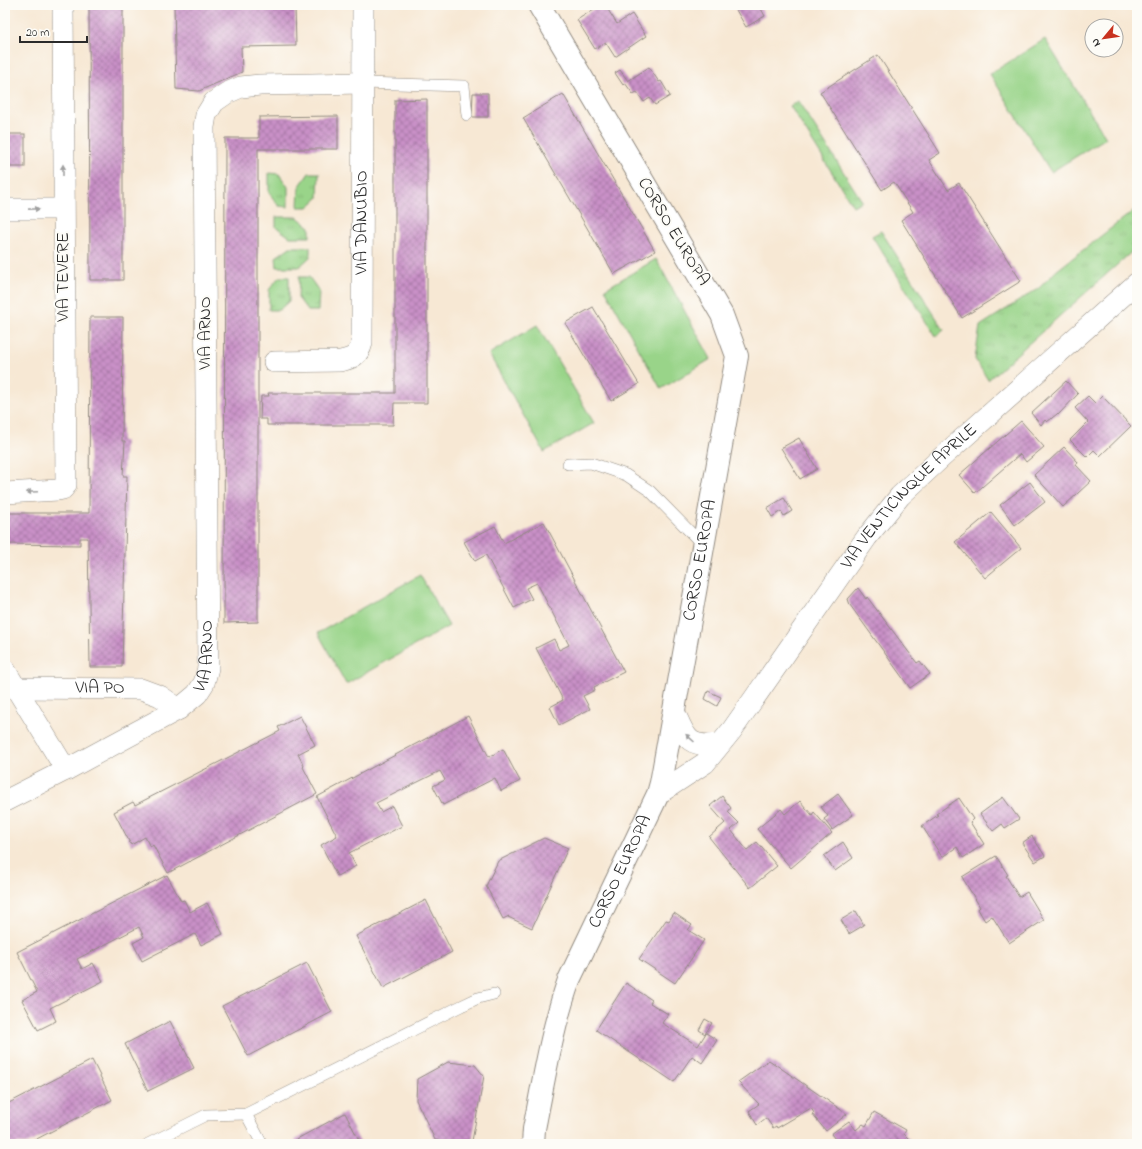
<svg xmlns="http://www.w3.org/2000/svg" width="1142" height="1149" viewBox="0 0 1142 1149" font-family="'Indie Flower',sans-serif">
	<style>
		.grass { fill: url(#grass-tufts); stroke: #62805a }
		.pitch { fill: #99d489; stroke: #62805a }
		.building { fill: url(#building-cross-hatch) }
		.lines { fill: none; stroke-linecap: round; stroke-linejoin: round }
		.lane-casing { stroke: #918a80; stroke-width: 12 }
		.street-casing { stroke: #918a80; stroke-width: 22 }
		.primary-casing { stroke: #918a80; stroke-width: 24 }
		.lane { stroke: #fff; stroke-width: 11 }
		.street { stroke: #fff; stroke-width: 21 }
		.primary { stroke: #fff; stroke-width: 22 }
		.oneway { fill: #a0a0a0 }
		.labels { text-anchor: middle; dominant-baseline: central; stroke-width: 4; stroke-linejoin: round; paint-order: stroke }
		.street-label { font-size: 18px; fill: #2b2b2b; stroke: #fdfcf7 }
	</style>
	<defs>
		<pattern id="grass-tufts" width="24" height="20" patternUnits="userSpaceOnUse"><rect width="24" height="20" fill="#99d489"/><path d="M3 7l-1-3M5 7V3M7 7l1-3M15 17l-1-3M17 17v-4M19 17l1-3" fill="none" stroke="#84b676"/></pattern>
		<pattern id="building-cross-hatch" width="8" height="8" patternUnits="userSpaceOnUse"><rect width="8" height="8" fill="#c990c7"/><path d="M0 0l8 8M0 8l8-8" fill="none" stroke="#a376a2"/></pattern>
	</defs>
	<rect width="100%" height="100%" fill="#fdfcf7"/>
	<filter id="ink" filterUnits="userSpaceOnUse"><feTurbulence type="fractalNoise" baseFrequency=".025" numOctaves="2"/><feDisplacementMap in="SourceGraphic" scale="8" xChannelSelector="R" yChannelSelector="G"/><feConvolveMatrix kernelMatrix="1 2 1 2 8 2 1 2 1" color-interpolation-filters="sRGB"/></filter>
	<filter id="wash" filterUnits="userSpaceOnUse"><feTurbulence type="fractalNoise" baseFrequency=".012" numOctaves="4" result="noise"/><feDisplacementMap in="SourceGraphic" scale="16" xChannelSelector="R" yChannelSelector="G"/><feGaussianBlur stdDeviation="0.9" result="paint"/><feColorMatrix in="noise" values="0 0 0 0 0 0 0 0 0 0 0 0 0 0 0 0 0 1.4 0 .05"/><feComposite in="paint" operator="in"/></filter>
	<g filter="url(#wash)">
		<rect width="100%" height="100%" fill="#f7e8d4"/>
		<g class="grass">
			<path d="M798,101L862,201L853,206L790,106Z"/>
			<path d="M269,173L279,174L288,187V207L279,206L269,193Z"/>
			<path d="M309,173H319L318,198L308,207H298L299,187Z"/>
			<path d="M1137,208V247L988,380L975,359L980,326L1039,288L1056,271Z"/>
			<path d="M276,217H297L310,227V237H290L276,227Z"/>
			<path d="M881,231L944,330L936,336L872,236Z"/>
			<path d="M290,247H310V257L299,267H277L276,257Z"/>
			<path d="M279,277H289V301L279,310H269V290Z"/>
			<path d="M299,277H309L319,291L318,311H308L298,298Z"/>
		</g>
		<g class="pitch">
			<path d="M1045,39L1106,138L1051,172L990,74Z"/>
			<path d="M656,259L711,359L661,389L605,289Z"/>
			<path d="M537,325L594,423L544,452L489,354Z"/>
			<path d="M420,575L449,626L346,684L318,633Z"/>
		</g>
		<g id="blocks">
			<g class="building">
				<path d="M89,5H123V280H90Z"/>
				<path d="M174,5H295L296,46L241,47L242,72L199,91L176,89Z"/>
				<path d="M600,5H605L617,24L632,14L646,36L615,57L606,43L595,49L577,20Z"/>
				<path d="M733,5H759L765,16L746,27Z"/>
				<path d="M878,55L940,153L929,160L948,190L959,183L1021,281L962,318L901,220L913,212L894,182L882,190L820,92Z"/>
				<path d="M649,67L659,82L661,81L670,96L655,105L650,98L644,102L637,92L633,94L625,83L623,85L615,73L620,70L628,81Z"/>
				<path d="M473,93H488V117H472Z"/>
				<path d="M563,94L655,251L614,274L523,118Z"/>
				<path d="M427,99V403H394L393,425H267V419H260L261,396H269L268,393H395V100Z"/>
				<path d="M338,116V149H258V622L224,623L225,138H259V117Z"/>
				<rect x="5" y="134" width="20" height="33"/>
				<path d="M593,307L639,384L611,401L565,323Z"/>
				<path d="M90,317H123L122,441H125L123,476H127L122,667H90L88,538H80V545L5,544V513H89Z"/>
				<path d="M1066,381L1078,394L1058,415L1057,414L1047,422L1045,420L1041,425L1031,413Z"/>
				<path d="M1088,396L1095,403L1102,396L1131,426L1100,456L1094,450L1087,457L1070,440L1088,422L1075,408Z"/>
				<path d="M1021,421L1044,447L1026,462L1020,454L975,493L959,475Z"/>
				<path d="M799,438L817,469L800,479L781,448Z"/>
				<path d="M1064,447L1078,462L1076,465L1091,481L1063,507L1034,475Z"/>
				<path d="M1030,482L1045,502L1015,525L1000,505Z"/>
				<path d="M784,498L792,511L784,516L781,511L772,517L767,508Z"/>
				<path d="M991,512L1021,548L985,578L955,542Z"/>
				<path d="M544,522L624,672L594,687L595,690L583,696L590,709L559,725L550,707L563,700L536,648L554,639L559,650L569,645L537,583L526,588L532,599L514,608L486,555L475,561L464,542L495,526L504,543Z"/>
				<path d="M858,588L866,599L867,597L917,663L920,661L930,674L910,688L850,605L848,599Z"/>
				<path d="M708,691L721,697L717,706L705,699Z"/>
				<path d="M300,716L315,745L298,754L304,766L303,767L317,794L168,873L153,845L150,847L145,837L131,845L114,812L133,802L135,805L280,731L278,727Z"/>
				<path d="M468,716L489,757L503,749L520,781L501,791L495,778L443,805L433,786L445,780L440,771L376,803L381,812L392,806L402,826L349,853L356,866L337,876L321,845L337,836L317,797Z"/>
				<path d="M838,794L853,815L832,830L824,819L828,816L821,807Z"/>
				<path d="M722,796L731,808L728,812L739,823L731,830L747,850L757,842L777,866L750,888L709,837L725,823L710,806Z"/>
				<path d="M1003,797L1019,819L1005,828L1002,824L993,831L980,814Z"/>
				<path d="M959,798L973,819L970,822L984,844L963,858L957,847L942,857L922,826L938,815L936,814Z"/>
				<path d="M800,801L812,815L814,812L832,833L791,868L757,829L781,809L785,814Z"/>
				<path d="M1032,836L1045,856L1035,862L1022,843Z"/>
				<path d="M544,838L568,848L532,928L508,917L509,916L503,919L486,886L498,861Z"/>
				<path d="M843,842L853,858L835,871L824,856Z"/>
				<path d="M996,856L1008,875L1006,876L1019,897L1027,892L1044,920L1009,943L992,916L985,921L978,909L980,907L962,877Z"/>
				<path d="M167,875L181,901L184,900L190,912L207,903L223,934L201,945L195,934L142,961L133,943L144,937L139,927L77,959L82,969L93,963L103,981L50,1008L56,1021L38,1030L22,1000L37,992L17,952Z"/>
				<path d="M426,900L452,952L383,988L356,936Z"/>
				<path d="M856,911L864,925L849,934L841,920Z"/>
				<path d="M674,913L692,925L688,930L704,940L675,983L639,959L666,920L669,921Z"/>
				<path d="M307,963L332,1012L248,1056L222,1006Z"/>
				<path d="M626,983L652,1000L650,1003L668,1014L662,1023L698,1046L706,1033L717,1040L702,1063L692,1056L674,1082L596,1030Z"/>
				<path d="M705,1019L712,1023L705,1034L699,1030Z"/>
				<path d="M170,1021L194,1068L148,1091L125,1044Z"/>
				<path d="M92,1060L112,1100L27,1144H10L5,1134V1105Z"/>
				<path d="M769,1060L847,1114L826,1131L812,1114L814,1113L811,1108L777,1128L776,1126L773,1128L766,1118L757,1125L749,1111L759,1104L738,1082Z"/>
				<path d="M448,1062L475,1065L484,1076L472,1141L464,1140L463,1144L435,1140L416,1100L417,1079Z"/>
				<path d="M874,1112L906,1130L904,1134L914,1144H839L831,1134L849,1121L856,1130L863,1124L866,1126Z"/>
				<path d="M345,1113L361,1144H297L295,1140Z"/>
			</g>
		</g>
	</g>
	<g filter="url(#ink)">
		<use href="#blocks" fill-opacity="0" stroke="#918a80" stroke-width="1"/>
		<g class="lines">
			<g class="lane-casing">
				<g id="lane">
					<path d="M363,83L464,86L467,115"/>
					<path d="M568,464L591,463L626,475L650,491L703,545"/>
					<path d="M246,1114L262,1144"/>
					<path d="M148,1144L206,1115L246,1114L457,1008L478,998L494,994"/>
				</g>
			</g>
			<g class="street-casing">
				<g id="street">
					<path d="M5,209H63"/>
					<path id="s1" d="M274,362L340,361C352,359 359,355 362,343L363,5"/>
					<path d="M5,493L58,490L63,489L66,485L63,5"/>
					<path d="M5,670L66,770"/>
					<path id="s2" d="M16,688L141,689L160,696L179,709"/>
					<path d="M674,711C686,738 687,748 720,744"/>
					<path id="s3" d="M658,794L705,763L732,730L867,537L900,496L942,457L1137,283"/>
					<path id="s4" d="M5,801L66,770L179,709L197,694L204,683L208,668L204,127L206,115L214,102L227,93L241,87L260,85L363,83"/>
				</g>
			</g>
			<g class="primary-casing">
				<g id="primary">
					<path id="s5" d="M533,1144L534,1129C544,1079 552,1028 569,980L658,794L661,783L737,356L722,315L539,5"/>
				</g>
			</g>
			<use href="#lane" class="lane"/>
			<use href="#street" class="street"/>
			<use href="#primary" class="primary"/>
		</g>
		<defs><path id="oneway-solid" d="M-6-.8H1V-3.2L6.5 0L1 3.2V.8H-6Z"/></defs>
		<g class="oneway">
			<use href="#oneway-solid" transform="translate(63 170) rotate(-90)"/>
			<use href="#oneway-solid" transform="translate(34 209) rotate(-1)"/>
			<use href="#oneway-solid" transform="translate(32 492) rotate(177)"/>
			<use href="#oneway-solid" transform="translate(690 738) rotate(-138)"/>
		</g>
	</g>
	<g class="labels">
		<g class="street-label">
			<text stroke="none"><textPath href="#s1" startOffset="217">VIA DANUBIO</textPath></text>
			<text transform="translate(673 232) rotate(59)">CORSO EUROPA</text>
			<text transform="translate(64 277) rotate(-90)">VIA TEVERE</text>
			<text transform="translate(206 333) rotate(-90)">VIA ARNO</text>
			<text stroke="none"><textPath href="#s3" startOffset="393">VIA VENTICINQUE APRILE</textPath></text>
			<text stroke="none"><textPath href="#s5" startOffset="612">CORSO EUROPA</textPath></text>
			<text stroke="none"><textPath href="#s4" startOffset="260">VIA ARNO</textPath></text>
			<text stroke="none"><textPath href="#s2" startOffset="84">VIA PO</textPath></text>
			<text stroke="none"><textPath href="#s5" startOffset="288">CORSO EUROPA</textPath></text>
		</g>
	</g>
	<rect width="1142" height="1149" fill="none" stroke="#fdfcf7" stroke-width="20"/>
	<g transform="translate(1104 38) rotate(241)"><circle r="19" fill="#fdfcf7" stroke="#a9a8a5"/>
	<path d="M0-3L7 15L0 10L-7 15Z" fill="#c8321e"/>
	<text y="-6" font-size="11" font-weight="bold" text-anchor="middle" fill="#2b2b2b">N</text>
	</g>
	<path d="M20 36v6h67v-6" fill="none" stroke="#2b2b2b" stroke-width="2"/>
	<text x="26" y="36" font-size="12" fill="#2b2b2b" stroke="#fdfcf7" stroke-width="3" paint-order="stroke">20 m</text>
</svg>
